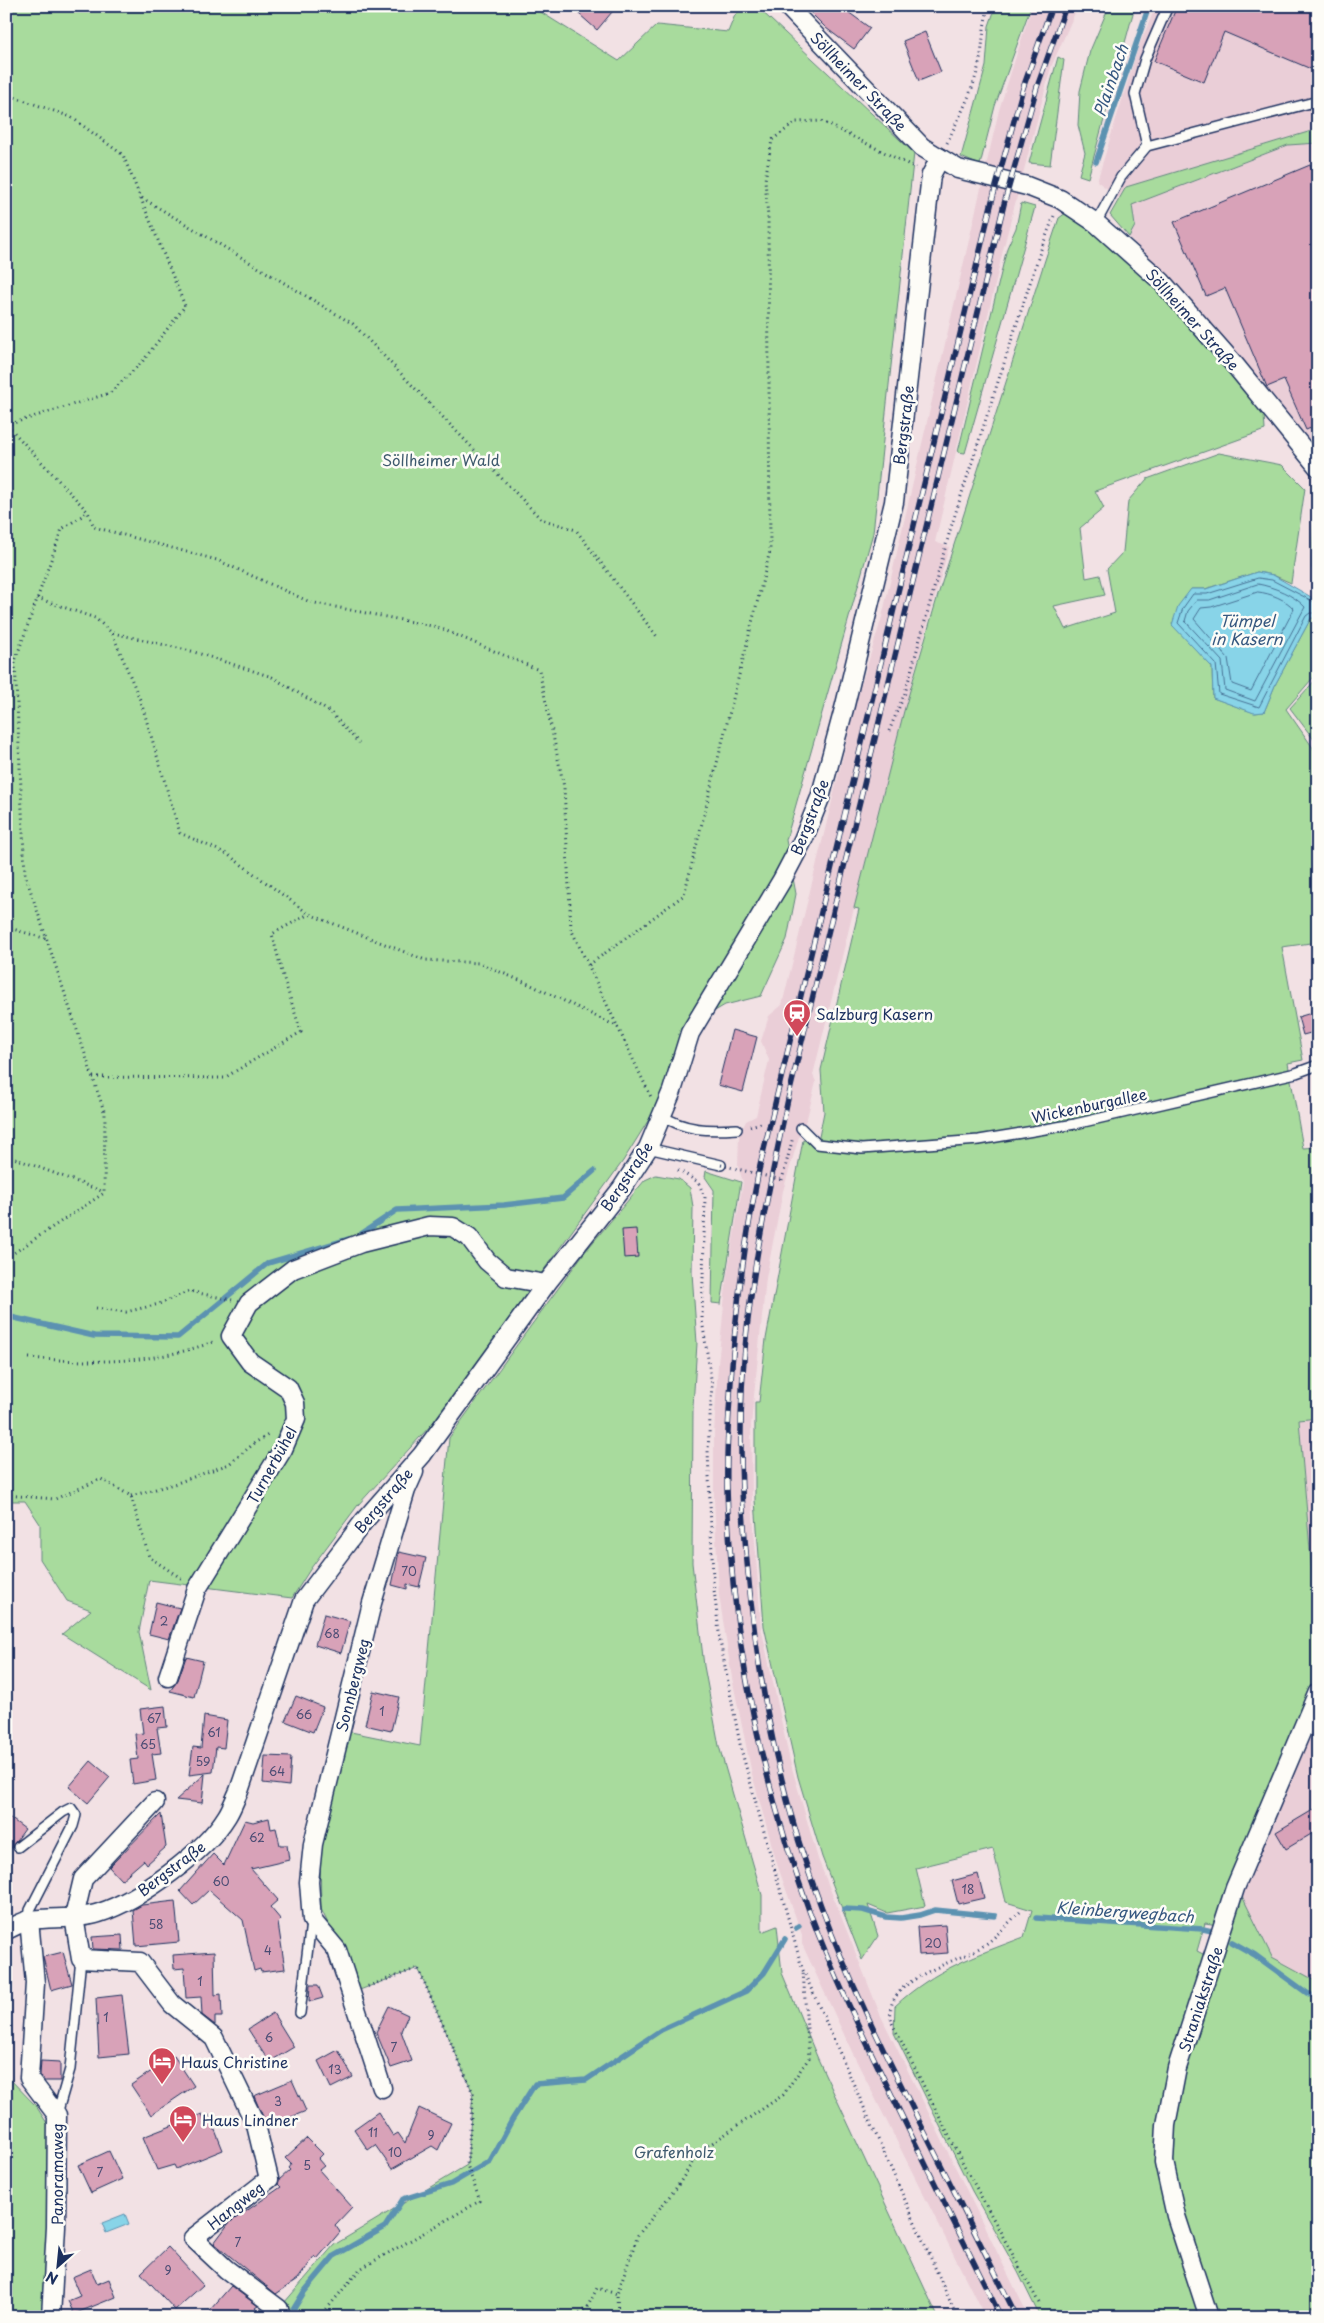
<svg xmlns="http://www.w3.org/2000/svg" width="1324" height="2323" viewBox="0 0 1324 2323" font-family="'Playpen Sans',sans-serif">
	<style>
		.built { fill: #eaced7 }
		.green { fill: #a8db9d; stroke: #62857e }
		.water { fill: #88d4e8; stroke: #5c92b1 }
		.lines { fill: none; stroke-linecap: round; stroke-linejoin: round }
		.shore { stroke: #477195; stroke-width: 1 }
		.stream { stroke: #5c92b1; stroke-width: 5.5 }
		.building { fill: #d8a2b8; stroke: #1b2f5e }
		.service-casing { stroke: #1b2f5e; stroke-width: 12 }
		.minor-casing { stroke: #1b2f5e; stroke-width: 21 }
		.path { stroke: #1b2f5e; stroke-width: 3; stroke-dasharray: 1 4; stroke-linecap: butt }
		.service { stroke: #fdfcf7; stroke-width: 9 }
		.minor { stroke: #fdfcf7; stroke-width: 18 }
		.rail-casing { stroke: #1b2f5e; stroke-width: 5.5 }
		.rail { stroke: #fdfcf7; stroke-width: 4; stroke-dasharray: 11; stroke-linecap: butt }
		.path-bridge { stroke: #1b2f5e; stroke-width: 3; stroke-dasharray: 1 4; stroke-linecap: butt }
		.labels { text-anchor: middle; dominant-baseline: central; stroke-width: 5; stroke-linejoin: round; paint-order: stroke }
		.number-label { font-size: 12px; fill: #4a4c74 }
		.street-label { font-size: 15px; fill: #1b2f5e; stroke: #fdfcf7 }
		.park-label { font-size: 15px; fill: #3e5a6e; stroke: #fdfcf7 }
		.poi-label { font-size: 15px; fill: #1b2f5e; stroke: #fdfcf7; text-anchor: start }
		.water-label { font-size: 16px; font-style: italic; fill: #365880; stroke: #fdfcf7 }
	</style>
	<rect width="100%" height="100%" fill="#f2e1e4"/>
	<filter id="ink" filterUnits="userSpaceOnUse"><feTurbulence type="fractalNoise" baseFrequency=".02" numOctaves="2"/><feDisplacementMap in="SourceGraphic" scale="10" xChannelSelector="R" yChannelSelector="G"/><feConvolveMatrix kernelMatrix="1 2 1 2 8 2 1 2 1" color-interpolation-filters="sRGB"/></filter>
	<g filter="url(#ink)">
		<g class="built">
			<path d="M1032,6H1078L1051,67L1004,246L935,542L949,547L913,677L854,908L813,1075L816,1082L807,1118L801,1130L783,1191L766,1278L751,1425L752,1501L761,1627L790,1761L818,1859L880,2014L1029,2317H985L854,2056L802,1944V1935L777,1864L752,1774L732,1678L719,1595L714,1499V1434L718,1364L727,1275L743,1182L738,1166L739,1136L746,1121L756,1116L769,1060L761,1041L769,1016L782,1005L858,695L882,617L999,110Z"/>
			<path d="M1156,6H1318V129L1126,187L1119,198L1097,181L1138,48Z"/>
			<path d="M1318,143V449L1181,292L1129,237L1135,226L1132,205L1288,145Z"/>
			<path d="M1318,1418V1644L1299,1420Z"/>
			<path d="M1318,1707V1982L1272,1957L1239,1890Z"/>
		</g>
		<g class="green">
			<path d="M6,6H531L619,61L657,25L728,32L735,15L744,6H756L914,153L873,533L786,840L796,894L787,939L761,996L725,1005L684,1029L661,1100L623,1161L431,1425L358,1505L311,1568L292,1598L149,1580L139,1632L151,1690L62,1634L91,1610L67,1601L40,1559V1524L25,1501H6Z"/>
			<path d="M996,6H1031L995,106L980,165L961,157L986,66L989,26Z"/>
			<path d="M1096,6H1135L1088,178L1079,175L1085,153L1078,125L1080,91L1090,51L1107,11Z"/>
			<path d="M1058,57L1064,60L1050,165L1029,163Z"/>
			<path d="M1318,129V143L1288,145L1132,205L1135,226L1129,237L1110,215L1126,187Z"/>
			<path d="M1021,203L1035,207L965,453L958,452L1007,248L1016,228Z"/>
			<path d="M1066,213C1144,262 1204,346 1264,415L1265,430L1095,491L1104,508L1080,528L1086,578L1100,575L1105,595L1054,606L1065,629L1115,613L1107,569L1123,552L1128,501L1147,479L1219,453L1282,465L1305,488L1291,583L1273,575L1257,572L1205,589H1191L1172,624L1212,667L1213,698L1255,713L1264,712L1276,683L1311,618H1318V672L1286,709L1318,755V942L1282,947L1303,1060L1288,1063L1303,1148L1318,1147V1418L1299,1420L1318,1644V1678L1229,1886L1218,1925L1205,1923L1197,1951L1219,1962L1239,1890L1272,1957L1318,1982V2317H1285L1283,2310L1260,2317H1040L1018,2272L972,2191L894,2033L895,2006C935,1969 974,1956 1024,1937L1032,1910L1006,1902L993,1849L916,1868L925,1906L887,1913L868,1905L878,1936L862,1960L822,1857L798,1777L764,1626L755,1500V1402H759L766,1339L803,1140L818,1142L824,1112L821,1070L859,909L854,908L904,711L938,595L1045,260L1059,218Z"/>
			<path d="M1318,503V579L1312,568L1314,504Z"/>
			<path d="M1318,677V745L1290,708Z"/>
			<path d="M706,1171L741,1182L721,1304L712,1303L714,1190L705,1177Z"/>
			<path d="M656,1175L679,1179L690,1188L693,1207L692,1273L697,1343L693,1406L692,1563L704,1666L719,1746L762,1895V1932L777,1926L782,1973L818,2059L938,2317H272L334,2245L467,2165L473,2093L418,1968L357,1991L340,1948L321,1909L320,1849L346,1731L420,1746L449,1438L584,1253L645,1180Z"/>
			<path d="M6,2075L36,2106L52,2131L45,2317H6Z"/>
		</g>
		<g class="water">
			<path d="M1257,572L1273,575L1318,601V618H1311L1276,683L1264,712L1254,713L1213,698L1212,667L1172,625L1178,606L1191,589H1206Z"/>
			<path d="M125,2214L129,2224L106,2233L102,2223Z"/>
		</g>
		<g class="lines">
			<g class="shore">
				<path d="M1258,584C1274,587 1294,595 1305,607L1255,701L1225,690L1222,661L1185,621L1188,611L1197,600H1209Z"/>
				<path d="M1258,592C1270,593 1287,600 1294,609L1251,691L1232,684L1228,658L1194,619L1201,608L1211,607Z"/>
				<path d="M1318,604L1272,580L1258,578L1207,594H1193L1183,608L1178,623L1216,664L1219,694L1259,707L1306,616L1310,613H1318"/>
			</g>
			<g class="stream">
				<path d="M1096,162L1149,6"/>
				<path d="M358,1236L397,1210L504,1205L563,1198L594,1171"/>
				<path d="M6,1316L94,1336L178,1337L268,1263L349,1239"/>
				<path d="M844,1909L863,1910L886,1917L901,1918L920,1915L935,1910L995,1916"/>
				<path d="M1036,1918L1203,1929L1212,1931"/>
				<path d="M796,1928L799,1926"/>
				<path d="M1232,1942L1255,1955L1307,1993L1318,1998"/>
				<path d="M293,2310L304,2292L334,2256L385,2227L403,2199L451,2184L490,2161L512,2120L535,2084L586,2080L661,2030L746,1991L764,1973L785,1939"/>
			</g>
		</g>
		<g class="building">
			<path d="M570,6H617L597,30Z"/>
			<path d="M804,6H840L870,28L854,49L826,28Z"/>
			<path d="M1177,6H1318V72L1224,32L1204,82L1154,61Z"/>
			<path d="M925,32L941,72L919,81L903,41Z"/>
			<path d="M1310,165L1318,184V425L1306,430L1284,380L1267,387L1225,288L1206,296L1174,222Z"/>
			<path d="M1318,1011V1031L1303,1035L1298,1017Z"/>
			<path d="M732,1030L757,1037L743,1092L718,1085Z"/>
			<path d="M636,1229L638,1257L624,1258L622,1230Z"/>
			<path d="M399,1552L426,1558L419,1587L407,1584V1589L392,1585Z"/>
			<path d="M156,1602L180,1608L169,1639L149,1634Z"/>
			<path d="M324,1614L350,1621L341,1653L315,1645Z"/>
			<path d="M186,1657L203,1661L194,1697L170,1691L178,1680Z"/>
			<path d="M373,1691L399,1697L391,1731L365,1725Z"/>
			<path d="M296,1696L323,1707L313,1732L285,1721Z"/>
			<path d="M165,1706L167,1727L157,1728L161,1753L152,1754L156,1780L133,1784L130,1760L138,1759L135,1734L143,1733L140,1709Z"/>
			<path d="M204,1716L227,1720L224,1748L216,1747L213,1772L189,1775L193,1747L201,1748Z"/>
			<path d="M265,1756L291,1757L289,1786L263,1783Z"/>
			<path d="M91,1761L110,1777L88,1803L69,1787Z"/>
			<path d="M205,1774L202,1803L176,1800Z"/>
			<path d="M1318,1807V1830L1286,1849L1276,1832Z"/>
			<path d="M161,1814L166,1847L147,1864L144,1860L121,1880L109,1867Z"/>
			<path d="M6,1815L25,1829L6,1855Z"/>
			<path d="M269,1818L271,1829L276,1828L280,1845H287L289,1860L251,1869L278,1900L270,1907L281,1920L278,1923L285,1969L261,1972L260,1969L254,1971L243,1920L209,1890L193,1905L180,1891L213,1854L224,1865L245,1820L253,1822Z"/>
			<path d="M978,1874L984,1898L958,1904L952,1881Z"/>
			<path d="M175,1901L179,1942L136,1946L133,1910L142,1905Z"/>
			<path d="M945,1925L948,1953L919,1955L917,1927Z"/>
			<path d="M122,1935L123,1950L93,1949L92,1937Z"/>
			<path d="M63,1952L72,1984L51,1990L43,1957Z"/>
			<path d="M214,1952L215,1995L221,1994L222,2017H215V2025L202,2015L201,1997L186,1998L184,1968L174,1969L173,1955Z"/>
			<path d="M310,1985H318L323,1998L309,2002Z"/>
			<path d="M122,1995L129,2054L99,2057L96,1998Z"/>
			<path d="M389,2006L408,2015L401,2031L412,2061L391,2068L376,2032Z"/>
			<path d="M273,2013L294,2047L269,2062L248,2029Z"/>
			<path d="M338,2050L353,2077L331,2088L318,2061Z"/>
			<path d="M174,2056L194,2086L151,2115L131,2085Z"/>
			<path d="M41,2061L60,2062V2081H44L40,2075Z"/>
			<path d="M292,2080L306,2111L267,2127L254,2096Z"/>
			<path d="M419,2108L451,2123L438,2150L432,2146L392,2169L375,2145L368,2150L354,2129L378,2112L393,2136L398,2133L405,2143Z"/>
			<path d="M202,2114L204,2118L209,2115L223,2150L176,2169L174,2165L157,2170L143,2137Z"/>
			<path d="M307,2138L323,2154L318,2159L324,2166L319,2170L352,2207L335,2225L340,2232L317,2259L315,2256L298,2279L276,2294L214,2243L229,2223L281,2187L278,2184L279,2180L290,2170L288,2168L291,2164L285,2158Z"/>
			<path d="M109,2151L122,2179L91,2193L78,2165Z"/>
			<path d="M168,2247L203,2285L175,2310L141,2273Z"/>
			<path d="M91,2269L97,2284L109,2279L116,2297L74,2314L68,2301L80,2296L72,2277Z"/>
			<path d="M231,2286L258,2306L255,2308L264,2317H216L210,2310Z"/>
		</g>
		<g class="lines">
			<g class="service-casing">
				<g id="service">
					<path d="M1147,146L1135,94L1145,59L1168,6"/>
					<path d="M1096,223L1121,177L1147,146L1318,101"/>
					<path d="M661,1115C685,1131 709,1131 737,1129"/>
					<path d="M801,1128L817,1144L862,1149L979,1140L1075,1124L1296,1073L1318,1065"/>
					<path d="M648,1148L721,1165"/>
					<path d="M18,1847L63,1812L71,1808L76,1815L73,1826L30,1910L29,1920"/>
					<path d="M300,2013L311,1922"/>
					<path d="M57,2114L70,2069L81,1959"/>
				</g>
			</g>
			<g class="minor-casing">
				<g id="minor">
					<path d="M787,6L922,147L958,169L1027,186L1060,199L1096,223L1161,281L1234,364L1318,467"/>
					<path d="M168,1677L197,1589L283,1449L296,1419L295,1403L288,1388L250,1362L231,1336L249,1303L293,1269L361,1243L429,1226L453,1227L469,1237L487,1261L506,1277L546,1284"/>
					<path d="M155,1802L83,1879L74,1917L81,1959L140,1962L172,2004L214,2038L256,2125L269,2179L193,2238L226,2269L279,2309"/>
					<path d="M29,1920L35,1983L29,2078L57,2115L56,2227L51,2317"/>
					<path d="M6,1930C14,1927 23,1921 31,1920C53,1917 77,1920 99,1913C140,1900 205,1852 227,1816C232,1808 235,1799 239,1791L304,1600L364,1521L422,1455L546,1284L622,1188L648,1148L672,1091L690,1033L782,880L803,840L820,798L845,705L894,502L931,175L940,158"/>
					<path d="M382,2088L337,1950L312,1920L309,1882L313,1844L372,1603L406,1490L414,1472"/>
					<path d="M1209,2317L1176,2216L1164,2162L1166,2125L1177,2068L1235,1888L1318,1692"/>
				</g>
			</g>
			<g class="path">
				<path d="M6,94L71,117L123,155L185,306L142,362L110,393L7,425L88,512L94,527L217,560L310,602L437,627L539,670L564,787L571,929L651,1097"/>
				<path d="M947,143C959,117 973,92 979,64C984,44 982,27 989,6"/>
				<path d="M142,198L353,324L541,519L576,530L658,638"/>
				<path d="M37,598L95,618L112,633L141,702L180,833L227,854L309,914L425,960L479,963L531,985L618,1027"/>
				<path d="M113,633L191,651L272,677L330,712L359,743"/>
				<path d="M889,731L905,693L951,527L1040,252L1054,216"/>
				<path d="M6,927L47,939"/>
				<path d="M589,965L684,895L770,551L768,217L765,180L772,140L796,122L821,121L916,168"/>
				<path d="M93,1077L224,1078L301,1032L283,976L272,934L309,914"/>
				<path d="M750,1126L761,1123"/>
				<path d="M6,1155L104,1192"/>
				<path d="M678,1170L698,1182L705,1197L702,1320L712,1385L708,1450L713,1581L720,1641L741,1749L802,1968L957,2317"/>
				<path d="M782,1180L793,1137"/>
				<path d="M6,1258L104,1193L105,1114L25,874L15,661L62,529L88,512"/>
				<path d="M96,1308L126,1312L159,1304L189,1291L232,1300"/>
				<path d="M29,1358C97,1363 150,1365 216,1341"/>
				<path d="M6,1495L55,1499L101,1479L131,1496L149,1557L184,1580"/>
				<path d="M131,1496L177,1483L229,1464L256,1442L270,1434"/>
				<path d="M1020,1912C1009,1922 998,1935 986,1944C962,1961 899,1974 891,2007C890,2012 891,2018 892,2023L958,2154L1039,2303"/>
				<path d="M320,2317L360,2269L480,2201L467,2165L473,2093L418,1968L366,1987"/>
				<path d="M576,2317L588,2306L597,2288L617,2294"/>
				<path d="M618,2317L617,2294L638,2235L677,2187L699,2152L783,2095L809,2058L803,1971"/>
			</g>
			<use href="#service" class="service"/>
			<use href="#minor" class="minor"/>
			<g class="rail-casing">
				<g id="rail">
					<path d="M1001,2317C966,2247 931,2176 897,2106C866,2042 835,1979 810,1913C760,1777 731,1633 727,1488C726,1458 728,1427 730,1397C734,1320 744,1245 759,1170L992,201L1023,88L1052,6"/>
					<path d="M1017,2317C986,2254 954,2191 922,2127C886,2055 849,1982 821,1906C779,1796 757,1679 747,1562C740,1488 738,1413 746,1338C754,1257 771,1178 788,1099L1004,204L1037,87L1066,6"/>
				</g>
			</g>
			<use href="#rail" class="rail"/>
			<path class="path-bridge" d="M721,1165L782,1180"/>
		</g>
	</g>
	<defs>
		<g id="station-pin" transform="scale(1.4375)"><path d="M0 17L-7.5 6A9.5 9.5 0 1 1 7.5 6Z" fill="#d1495b" stroke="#fdfcf7"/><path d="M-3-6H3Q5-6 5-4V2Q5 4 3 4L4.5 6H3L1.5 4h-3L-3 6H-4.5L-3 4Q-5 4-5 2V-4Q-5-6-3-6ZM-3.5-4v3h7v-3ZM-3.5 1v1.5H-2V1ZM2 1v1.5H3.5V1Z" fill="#fff"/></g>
		<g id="hotel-pin" transform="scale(1.4375)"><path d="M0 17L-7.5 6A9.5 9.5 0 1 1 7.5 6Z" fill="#d1495b" stroke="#fdfcf7"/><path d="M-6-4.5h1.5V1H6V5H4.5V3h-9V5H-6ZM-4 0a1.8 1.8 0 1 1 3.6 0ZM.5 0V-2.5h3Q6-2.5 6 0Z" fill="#fff"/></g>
	</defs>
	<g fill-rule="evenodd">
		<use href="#station-pin" x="797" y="1013"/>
		<use href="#hotel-pin" x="162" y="2061"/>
		<use href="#hotel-pin" x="183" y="2119"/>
	</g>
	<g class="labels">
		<g class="number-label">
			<text x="409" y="1571">70</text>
			<text x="164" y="1621">2</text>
			<text x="332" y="1633">68</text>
			<text x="382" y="1711">1</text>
			<text x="304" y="1714">66</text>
			<text x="154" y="1718">67</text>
			<text x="214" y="1732">61</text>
			<text x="148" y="1744">65</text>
			<text x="203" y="1761">59</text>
			<text x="277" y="1771">64</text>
			<text x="257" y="1837">62</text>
			<text x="221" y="1881">60</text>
			<text x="968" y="1889">18</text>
			<text x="156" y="1924">58</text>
			<text x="933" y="1943">20</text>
			<text x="268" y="1950">4</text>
			<text x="200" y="1981">1</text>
			<text x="106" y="2017">1</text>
			<text x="269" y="2037">6</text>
			<text x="394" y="2047">7</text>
			<text x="335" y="2069">13</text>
			<text x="278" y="2101">3</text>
			<text x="373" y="2132">11</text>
			<text x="431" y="2135">9</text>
			<text x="395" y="2152">10</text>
			<text x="307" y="2165">5</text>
			<text x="100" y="2172">7</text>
			<text x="238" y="2242">7</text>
			<text x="168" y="2270">9</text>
		</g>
		<g class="street-label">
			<text transform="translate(859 81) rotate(46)">Söllheimer Straße</text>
			<text transform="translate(1193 319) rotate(48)">Söllheimer Straße</text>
			<text transform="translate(903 425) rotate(-83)">Bergstraße</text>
			<text transform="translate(809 817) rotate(-69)">Bergstraße</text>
			<text transform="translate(1089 1105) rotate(-12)">Wickenburgallee</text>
			<text transform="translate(626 1176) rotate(-56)">Bergstraße</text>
			<text transform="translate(271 1465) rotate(-61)">Turnerbühel</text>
			<text transform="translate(383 1500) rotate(-49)">Bergstraße</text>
			<text transform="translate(352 1685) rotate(-76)">Sonnbergweg</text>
			<text transform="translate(171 1868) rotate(-37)">Bergstraße</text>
			<text transform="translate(1200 1999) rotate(-72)">Straniakstraße</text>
			<text transform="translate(56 2174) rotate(-90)">Panoramaweg</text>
			<text transform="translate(235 2205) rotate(-38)">Hangweg</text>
		</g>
		<g class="park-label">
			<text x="441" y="459">Söllheimer Wald</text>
			<text x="674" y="2151">Grafenholz</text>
		</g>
		<g class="poi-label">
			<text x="816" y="1013">Salzburg Kasern</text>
			<text x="181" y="2061">Haus Christine</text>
			<text x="202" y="2119">Haus Lindner</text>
		</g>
		<g class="water-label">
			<text transform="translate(1110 80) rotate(-71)">Plainbach</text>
			<text x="1247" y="620">Tümpel<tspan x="1247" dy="18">in Kasern</tspan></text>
			<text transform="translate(1125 1911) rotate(4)">Kleinbergwegbach</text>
		</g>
	</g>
	<rect width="1324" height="2323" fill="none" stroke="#fdfcf7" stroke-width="25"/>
	<rect x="12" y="12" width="1299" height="2298" fill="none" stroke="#1b2f5e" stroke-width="2" filter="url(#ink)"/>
	<g transform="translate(58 2266) rotate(207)" stroke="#fdfcf7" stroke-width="4" paint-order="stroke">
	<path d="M0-4L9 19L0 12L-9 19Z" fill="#1b2f5e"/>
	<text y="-8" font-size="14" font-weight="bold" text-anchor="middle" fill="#1b2f5e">N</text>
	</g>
</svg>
